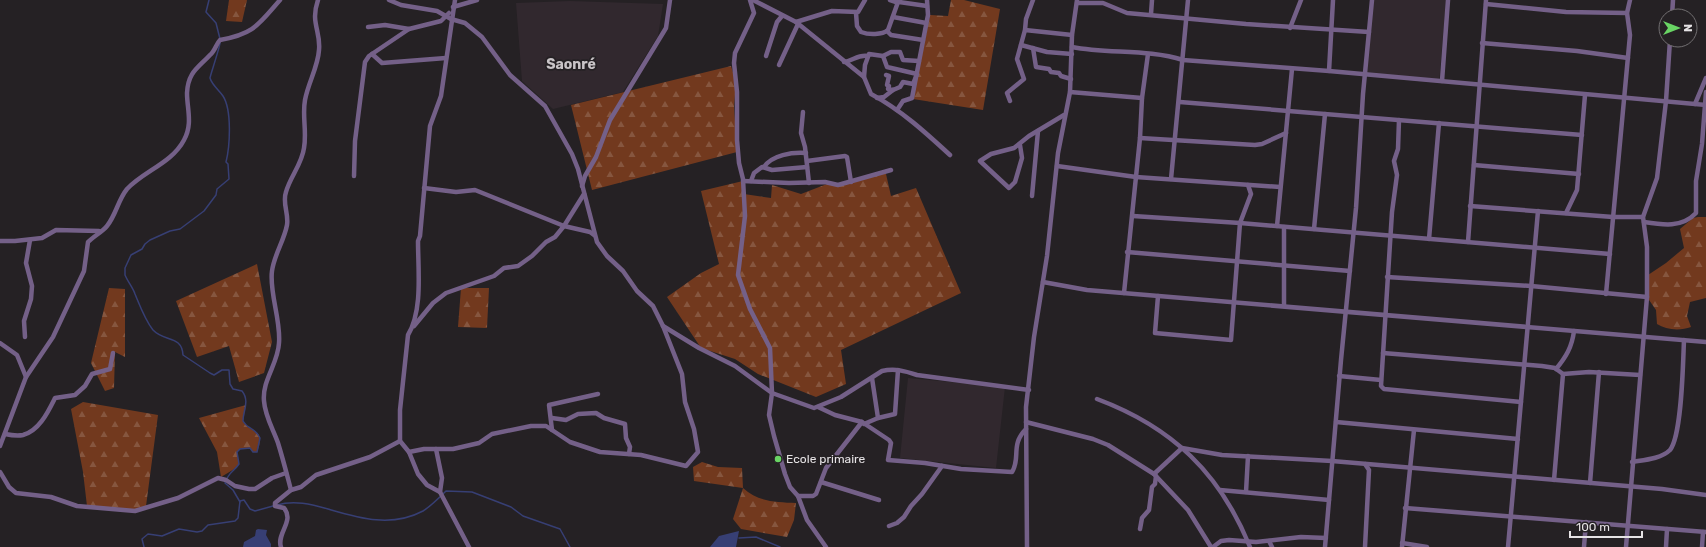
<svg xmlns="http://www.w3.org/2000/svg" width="1706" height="547" viewBox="0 0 1706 547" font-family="Rubik,sans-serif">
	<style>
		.built { fill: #31282e }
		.forest { fill: url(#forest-firs) }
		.water { fill: #373f74 }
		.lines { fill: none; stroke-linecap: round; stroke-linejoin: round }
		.stream { stroke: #373f74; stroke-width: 1.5 }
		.street { stroke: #746088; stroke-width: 4.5 }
		.poi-dot { fill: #69d464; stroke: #252124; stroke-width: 1.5 }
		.labels { text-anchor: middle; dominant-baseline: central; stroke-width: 3.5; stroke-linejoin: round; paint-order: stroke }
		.poi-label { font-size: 12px; fill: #e6e3e5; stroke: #252124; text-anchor: start }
		.quarter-label { font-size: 14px; font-weight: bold; fill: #c9c4c7; stroke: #252124 }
	</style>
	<defs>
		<pattern id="forest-firs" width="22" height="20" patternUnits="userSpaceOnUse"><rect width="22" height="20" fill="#72391e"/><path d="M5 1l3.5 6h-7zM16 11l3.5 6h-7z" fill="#86563f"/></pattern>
	</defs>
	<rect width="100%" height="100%" fill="#252124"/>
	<g class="built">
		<path d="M1370,0H1446L1439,83L1364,76Z"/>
		<path d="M570,1L663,4L658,36L623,92L553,109L522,81L516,3Z"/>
		<path d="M908,378L1005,387L996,468L900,458Z"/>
	</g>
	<g class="forest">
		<path d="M229,0H247L242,22L226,21Z"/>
		<path d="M951,0H964L1000,9L983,110L913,99L930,15L948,16Z"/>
		<path d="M731,66L736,82L734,107L737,152L592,190L571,105Z"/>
		<path d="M883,172L886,174L891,196L916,188L961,293L841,350L846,384L816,397L758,374L735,359L701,348L667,297L701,273L719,264L701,191L743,181L744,194L771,198L772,185L801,194L827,184H839Z"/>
		<path d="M1698,217H1706V298L1690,302L1687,316L1691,327C1680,331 1666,330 1657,324L1656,310L1647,297L1648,275L1666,263L1684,248L1680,229L1693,218Z"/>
		<path d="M257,264L272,342L264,373L239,382L229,346L197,357L176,301Z"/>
		<path d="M109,288L125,289V357L115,352L114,388L105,391L91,363Z"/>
		<path d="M461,288H489L487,328L458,327Z"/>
		<path d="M83,402L158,415L146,506L139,510L87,506L83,472L71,409Z"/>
		<path d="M246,405L243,421C250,434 267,428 257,452H253L250,448L240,449L237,452L239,464L236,468L221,477L217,452L199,418Z"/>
		<path d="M702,462L718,467L742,468L743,488C758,502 776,502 796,503L794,520L787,537L741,529L733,519L743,488L694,481L693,467Z"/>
	</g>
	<g class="water">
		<path d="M258,529L267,530L266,535L271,544V547H243L244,542L255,536L256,530Z"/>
		<path d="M739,531L736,547H710L719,536Z"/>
	</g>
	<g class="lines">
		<g class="stream">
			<path d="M209,0L206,12L216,23L220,39"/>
			<path d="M220,43C219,50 210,76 210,78C212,85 219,90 223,96C232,110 230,146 226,162L228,164L229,179L217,189L216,195L204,211L180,229L170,231L150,240L145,244L142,249L131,255L125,268V275C128,282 133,288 135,294C140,306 145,320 153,330C164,342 182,335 183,355L210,373L214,375L222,370H229L230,384L233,389L242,391C250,401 243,411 243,421C248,430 255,427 260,438L257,452H253L250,448L240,449L237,452L239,464C232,474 230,470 225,483L233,490L240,502"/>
			<path d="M277,505C294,500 311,504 328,509C359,518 391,528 423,511C431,506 439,498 446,491L472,492L511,507L523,516L560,529L570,547"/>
			<path d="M739,538L756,537L780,547"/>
			<path d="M144,547L142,539L148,534L162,536L179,529L197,532L202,531L208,525L235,521L238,518L240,501L244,500L250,509L255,511L273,506"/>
		</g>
		<g class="street">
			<path d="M389,0L401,5L437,11L451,19L465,23L482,37L510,75L545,106L572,154L578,169L597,242L607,256L623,271L637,291L653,306L663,326L682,374L685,402L694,429L698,452L686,466L641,455L600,452L570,442L546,426H531L492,434L479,443L453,449H424L409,452"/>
			<path d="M455,0L441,96L430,126L420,236L418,241C418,270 423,310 408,335L400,410V441L409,452L418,474L427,485L440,492L469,547"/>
			<path d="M750,0L754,13L735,53L734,63L737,92V140L739,163L743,179L745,216L738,275L750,309L770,348L772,393L769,415L774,436L785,474L790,487L798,496L807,520L826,547"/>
			<path d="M753,0L796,22L864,77L871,94C901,110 925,132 950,155"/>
			<path d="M890,0L896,2L900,1"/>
			<path d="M899,2L927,6"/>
			<path d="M1077,3H1103L1127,13L1246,24L1369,32"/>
			<path d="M1486,4L1566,12L1627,13"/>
			<path d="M453,7L477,0"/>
			<path d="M856,13L857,26L861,32C869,35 882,35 888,30L898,2"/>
			<path d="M1151,14L1152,0"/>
			<path d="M1672,16L1673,0"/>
			<path d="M893,17L926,23"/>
			<path d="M796,22L832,11L858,12L865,0"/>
			<path d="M368,27L385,25L409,29"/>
			<path d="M1290,28L1301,0"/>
			<path d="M1025,30L1072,35"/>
			<path d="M887,31L891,35L923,40"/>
			<path d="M1482,43L1577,51L1628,58"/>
			<path d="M1021,45L1047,52L1072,54"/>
			<path d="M1072,47C1108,54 1148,49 1183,60L1329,71L1706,105"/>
			<path d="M1033,48L1036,67L1049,69L1051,72L1059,73L1061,76L1071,79"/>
			<path d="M372,54L382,63L446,58"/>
			<path d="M766,56L777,22L782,16"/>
			<path d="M883,56L887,67L917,74L913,84L903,82L900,87L893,90L888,89L889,86L887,85L889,76L886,75"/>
			<path d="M844,62C853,61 858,54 868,56"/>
			<path d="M779,65L798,24"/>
			<path d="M1329,71L1333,0"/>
			<path d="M864,77L865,65L869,54L883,56L891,52H900L903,60L919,61"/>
			<path d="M1442,81L1448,0"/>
			<path d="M1070,92L1142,98"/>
			<path d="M877,98L884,97L893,90"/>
			<path d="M1010,101L1007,93L1024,79L1017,59L1025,30L1026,19L1033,0"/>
			<path d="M1180,102L1582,135"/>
			<path d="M1695,104L1706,78"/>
			<path d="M897,110L903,101L912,98L928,15L927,0"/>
			<path d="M803,112L801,133L805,147L809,183"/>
			<path d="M1399,120L1398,149L1394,161L1397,175L1392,212L1381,386L1384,389L1521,402"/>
			<path d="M1140,138L1255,145L1262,144L1286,133"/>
			<path d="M1020,145L1022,158L1015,182L1009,188L980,161L991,154L1014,148L1029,136L1064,115"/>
			<path d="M807,161L845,156L847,157L851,182"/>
			<path d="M1474,165L1579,174"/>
			<path d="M1057,166L1136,177L1280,187"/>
			<path d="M764,167C772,155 792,152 806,153"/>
			<path d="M354,176L355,141L365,62L369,56L409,29L441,21L449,13"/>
			<path d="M1171,179L1188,0"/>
			<path d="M743,181L789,183L825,182L838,185L891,170"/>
			<path d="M751,181L754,173L762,167L772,170L807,167"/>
			<path d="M582,186L585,176L596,157L610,120L666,28L670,0"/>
			<path d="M424,188L456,192L475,190L564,226L590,232L594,235"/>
			<path d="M1032,196L1038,131"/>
			<path d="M1470,206L1613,217H1643"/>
			<path d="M1566,213L1577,190L1585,95"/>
			<path d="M1133,216L1240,223L1610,254"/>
			<path d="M1644,222C1663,225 1682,228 1696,213V181L1702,144L1706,92"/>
			<path d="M1277,226L1292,69"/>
			<path d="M1284,227V306"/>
			<path d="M1314,229L1325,114"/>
			<path d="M1429,239L1439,123"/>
			<path d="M0,241H15L42,238L56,230L99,231"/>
			<path d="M1468,242L1486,0"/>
			<path d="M1127,252L1350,271"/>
			<path d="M1387,277L1531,286L1647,297"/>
			<path d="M1043,282L1087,290L1706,342"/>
			<path d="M1124,293L1140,138L1142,98L1148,54"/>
			<path d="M1606,294L1630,35L1627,13L1630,0"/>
			<path d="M1158,296L1155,333L1231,340L1240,223L1251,194L1248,185"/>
			<path d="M414,326L433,303L446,293L494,276L504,268L518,266L532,256L546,242L555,237L564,226L584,194"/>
			<path d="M663,326L699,348L735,366L772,393L814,408L841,397L882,371C895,368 905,371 917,375L1029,390"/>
			<path d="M25,337L24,321L31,299L32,286L26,263L30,240"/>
			<path d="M0,343L17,355L26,377"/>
			<path d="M1383,353L1542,366L1555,368L1563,374L1589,372L1640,375"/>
			<path d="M1556,369C1566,357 1572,347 1574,331"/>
			<path d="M1339,376L1381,380"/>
			<path d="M1097,399C1172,427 1220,473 1250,547"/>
			<path d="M818,407L835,415L862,422L889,440L891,443L888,460L925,463L961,469L1012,472C1021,458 1010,445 1026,429"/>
			<path d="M552,418L566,420L578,414L596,413L604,418L625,424L626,438L630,447L629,454"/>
			<path d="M878,418L895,414L898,370"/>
			<path d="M1026,422L1093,439L1108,445L1154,474L1188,510L1211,547"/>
			<path d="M1336,422L1518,439"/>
			<path d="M864,424L878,418L872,378"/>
			<path d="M552,430L549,405L598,394"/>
			<path d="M5,434C10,435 18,436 23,435C39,431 48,412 55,398L75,395L85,386L92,374L110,369L113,353"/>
			<path d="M0,446L26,377L53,337L84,271L88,242C94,236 102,232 107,226C116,215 118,200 127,189C144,171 172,163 184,140C193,124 187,109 187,93C188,72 198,68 210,55C215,51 216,44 220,40C254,34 258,25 280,0"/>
			<path d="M436,449L442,478L440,492"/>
			<path d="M1632,462C1644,460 1661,459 1670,450C1682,435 1683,362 1684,340"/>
			<path d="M0,472L9,487L16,493L51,497L77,506L135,511L178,498L218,478L226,480L235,486L249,489H255L272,478L286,473"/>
			<path d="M1154,474L1182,448L1222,455L1332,461L1662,489L1706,495"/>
			<path d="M1554,480L1563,374"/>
			<path d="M821,482L879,500"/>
			<path d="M1590,483L1599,372"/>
			<path d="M291,490C287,475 283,459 278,443C273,429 265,416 264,401C262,380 278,364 279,343C281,320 269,292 272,271C274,255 284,241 287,225C289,214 282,203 286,192C290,177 302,164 304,148C307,131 302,116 305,100C308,83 318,67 319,50C321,31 310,23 318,0"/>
			<path d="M1220,490L1329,500"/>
			<path d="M1246,492L1248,456"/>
			<path d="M798,496H813L816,494L826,468L862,422"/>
			<path d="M1405,508L1706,532"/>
			<path d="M889,526L897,523L904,517L911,506L922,494L942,466"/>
			<path d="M1140,529L1142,518L1149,510L1152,487L1155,484L1156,476"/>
			<path d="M1269,541L1272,547"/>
			<path d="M1402,543L1427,547"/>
			<path d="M281,547C276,534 295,521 284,508L275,506V503L291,490L301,487L316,475L370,457L400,441"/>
			<path d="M1027,547L1026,407L1034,337L1047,256L1058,153L1070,92L1072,35L1077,0"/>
			<path d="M1213,547L1221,541L1229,540L1256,542L1301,537L1326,538"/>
			<path d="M1325,547L1341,360L1356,208L1363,94L1372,0"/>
			<path d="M1365,547L1369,470L1365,464"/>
			<path d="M1402,547L1414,430"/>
			<path d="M1508,547L1538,211"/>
			<path d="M1584,547L1586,522"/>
			<path d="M1626,547L1647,297V247L1643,217L1657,178L1666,101L1670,40"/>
			<path d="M1666,547L1667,529"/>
			<path d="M1702,547L1703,532"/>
		</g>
	</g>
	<circle class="poi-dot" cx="778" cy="459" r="4"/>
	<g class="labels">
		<g class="poi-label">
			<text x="786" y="459">Ecole primaire</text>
		</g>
		<g class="quarter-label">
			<text x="571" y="64">Saonré</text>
		</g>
	</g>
	<g transform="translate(1678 28) rotate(90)"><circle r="19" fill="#252124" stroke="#726f71"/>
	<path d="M0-3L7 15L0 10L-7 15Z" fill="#69d464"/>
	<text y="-6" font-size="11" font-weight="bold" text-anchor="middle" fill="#e6e3e5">N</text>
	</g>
	<path d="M1570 531v6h72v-6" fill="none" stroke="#e6e3e5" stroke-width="2"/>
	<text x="1576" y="531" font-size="12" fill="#e6e3e5" stroke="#252124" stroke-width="3" paint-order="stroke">100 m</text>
</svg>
